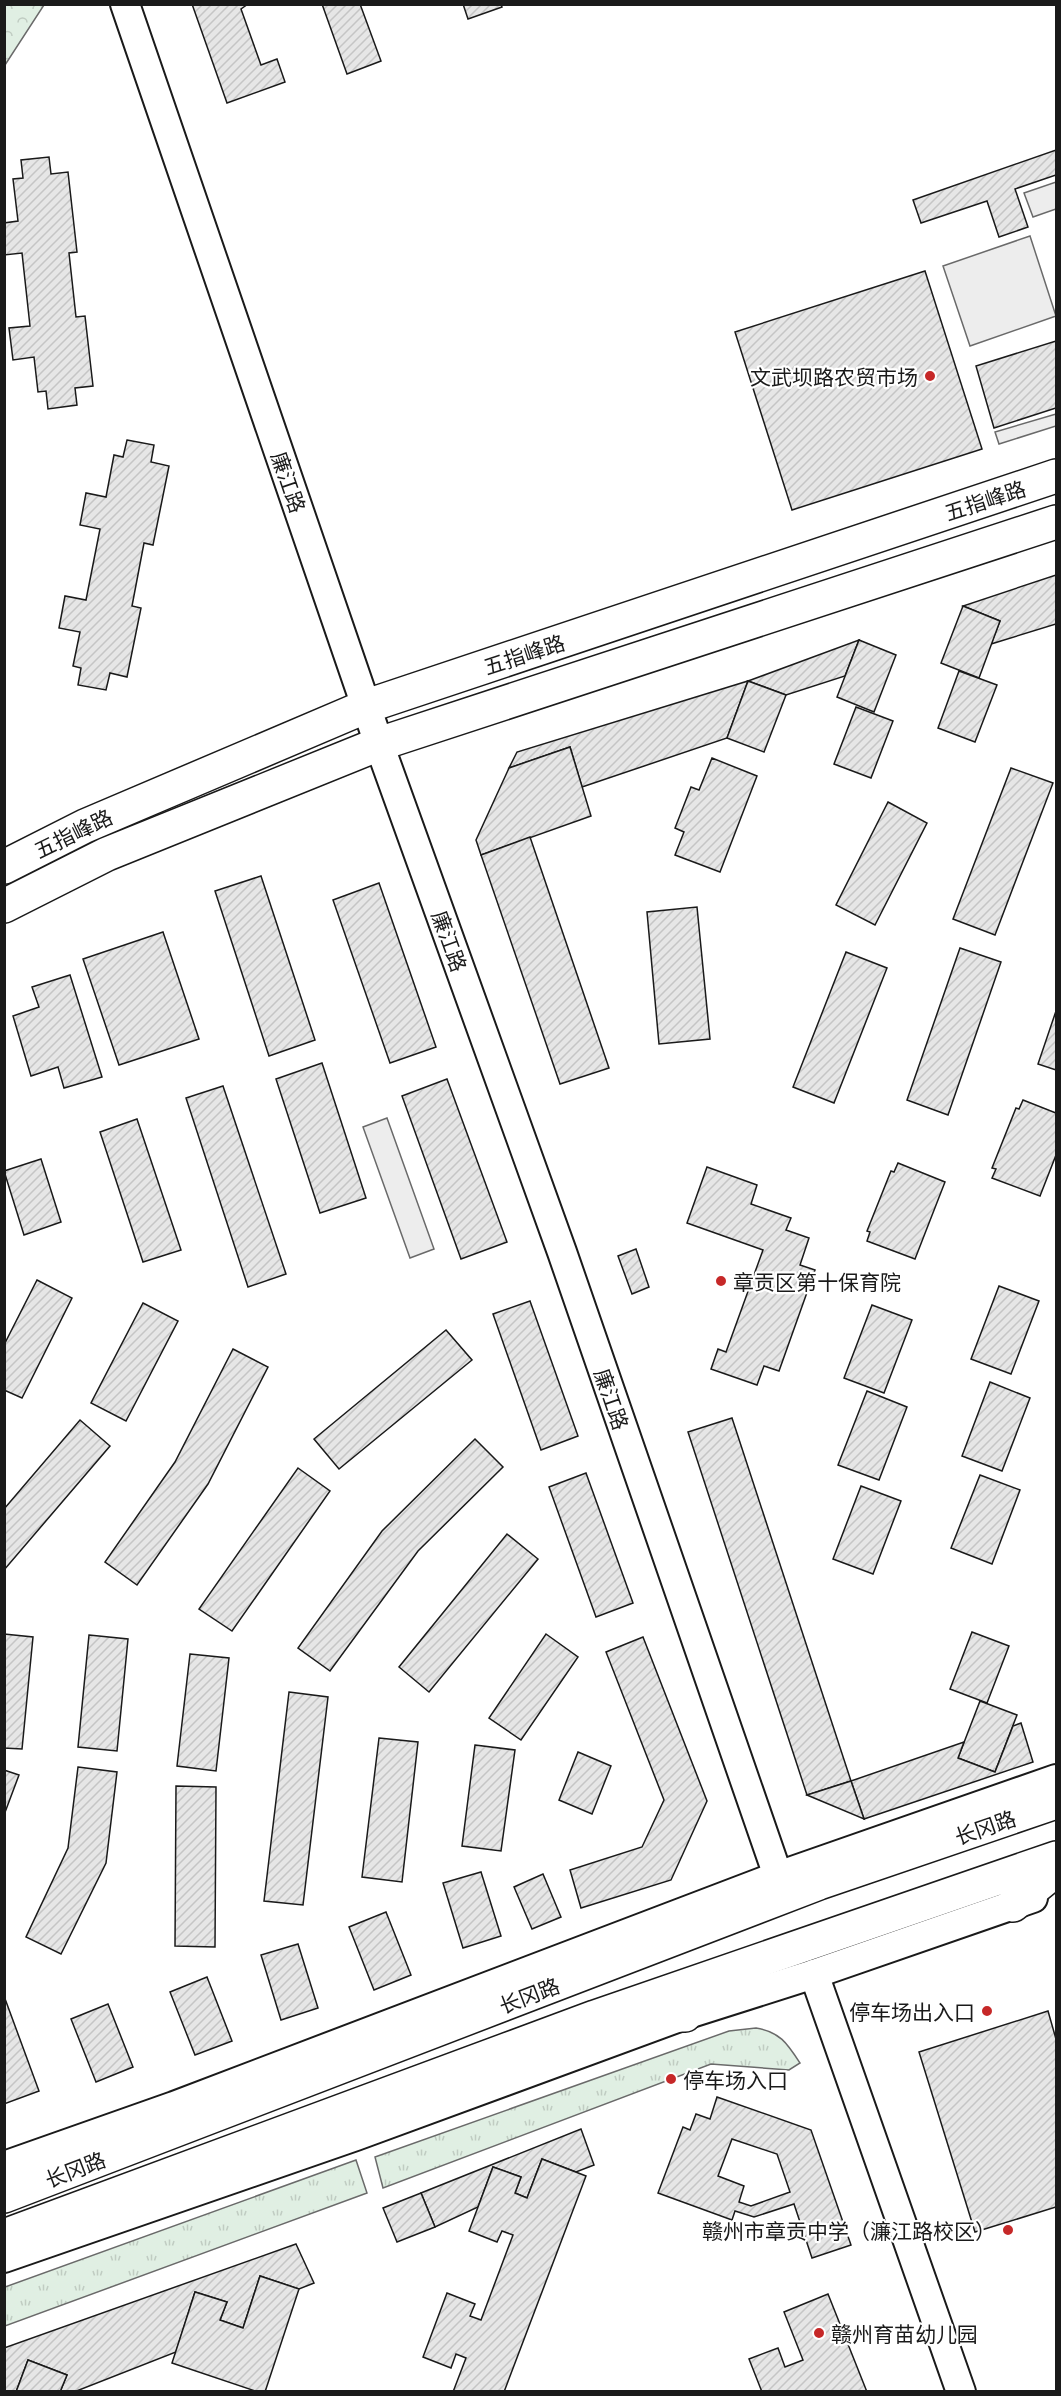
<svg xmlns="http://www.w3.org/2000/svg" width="1061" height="2396" viewBox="0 0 1061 2396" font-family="Lato,'Noto Sans SC',sans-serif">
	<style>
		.grass { fill: url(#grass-tufts); stroke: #6a6a6a; stroke-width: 1.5 }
		.forest { fill: url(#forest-crowns); stroke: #6a6a6a; stroke-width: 1.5 }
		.parking { fill: #ededed; stroke: #6a6a6a; stroke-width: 1.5 }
		.building { fill: url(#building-hatch); stroke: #1a1a1a; stroke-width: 1.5; fill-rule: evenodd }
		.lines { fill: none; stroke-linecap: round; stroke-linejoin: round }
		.minor-casing { stroke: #1a1a1a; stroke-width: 32 }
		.major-casing { stroke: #1a1a1a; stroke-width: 36 }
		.minor { stroke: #fff; stroke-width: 28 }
		.major { stroke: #fff; stroke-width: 33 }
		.poi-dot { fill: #c62828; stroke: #fff; stroke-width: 2 }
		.labels { text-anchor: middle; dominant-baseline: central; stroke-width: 4.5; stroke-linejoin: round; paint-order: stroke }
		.poi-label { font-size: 21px; fill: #1a1a1a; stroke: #fff; text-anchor: end }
		.street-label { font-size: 21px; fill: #1a1a1a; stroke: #fff }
	</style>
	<defs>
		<pattern id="grass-tufts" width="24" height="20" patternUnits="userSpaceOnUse" patternTransform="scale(1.5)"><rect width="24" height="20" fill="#e0efe3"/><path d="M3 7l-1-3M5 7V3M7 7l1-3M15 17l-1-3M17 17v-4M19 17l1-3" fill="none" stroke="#c0ccc2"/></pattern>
		<pattern id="forest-crowns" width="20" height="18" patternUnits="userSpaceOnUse" patternTransform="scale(1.5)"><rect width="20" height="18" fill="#e0efe3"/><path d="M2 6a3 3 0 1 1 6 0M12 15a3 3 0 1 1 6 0" fill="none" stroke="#c0ccc2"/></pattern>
		<pattern id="building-hatch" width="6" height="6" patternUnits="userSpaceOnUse" patternTransform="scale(1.5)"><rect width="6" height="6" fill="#e6e6e6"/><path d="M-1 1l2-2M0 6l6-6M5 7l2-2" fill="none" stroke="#c5c5c5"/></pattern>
	</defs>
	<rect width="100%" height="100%" fill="#fff"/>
	<g class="grass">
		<path d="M756,2028C780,2032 787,2043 800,2063L789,2070L711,2064L383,2188L375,2157L729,2031Z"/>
		<path d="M356,2160L367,2193L5,2326V2287Z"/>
	</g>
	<path class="forest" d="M5,4L44,5L5,65L4,5Z"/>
	<g class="parking">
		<path d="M1056,182V209L1033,217L1024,193Z"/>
		<path d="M1030,236L1056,316L970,346L943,266Z"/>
		<path d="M1056,414V426L999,444L995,432Z"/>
		<path d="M387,1118L434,1249L410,1258L363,1127Z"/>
	</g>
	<g class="building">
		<path d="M192,4H248L241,9L261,65L277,59L285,82L227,103Z"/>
		<path d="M322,4H360L381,61L347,74Z"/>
		<path d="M463,4H501L502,7L468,19Z"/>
		<path d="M1056,150V175L1015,189L1028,227L999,237L987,201L921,223L913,200Z"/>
		<path d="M49,157L51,174L68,172L77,252L69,253L76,317L85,316L93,386L75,388L77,405L48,409L46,391L38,392L34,357L13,360L9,328L30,326L22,253L4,255V223L18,221L13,179L23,178L21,160Z"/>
		<path d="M925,271L982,449L792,510L735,332Z"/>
		<path d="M1056,341V408L994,428L976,366Z"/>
		<path d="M127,440L154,445L151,462L169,466L153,545L144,543L132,606L141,608L127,677L110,673L106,690L78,685L81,668L73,666L80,632L59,628L65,596L86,600L100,529L80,525L86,493L106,497L114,455L123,457Z"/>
		<path d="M1056,575V624L991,644L1000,621L963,606Z"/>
		<path d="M963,606L1000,621L979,678L941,663Z"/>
		<path d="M859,640L845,676L786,695L748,681Z"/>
		<path d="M859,640L896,655L874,712L837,697Z"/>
		<path d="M959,671L997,685L975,742L938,728Z"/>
		<path d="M748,681L727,738L582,787L570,747L509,768L517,752Z"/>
		<path d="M748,681L786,695L764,752L727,738Z"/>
		<path d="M856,707L893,721L871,778L834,764Z"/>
		<path d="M570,747L591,816L481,855L476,840L509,768Z"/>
		<path d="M712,758L757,776L720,872L675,855L684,832L675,828L691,787L699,790Z"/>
		<path d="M1011,768L1053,783L995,935L953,919Z"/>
		<path d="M888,802L927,823L875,925L836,905Z"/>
		<path d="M530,837L609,1068L560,1084L481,855Z"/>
		<path d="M261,876L315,1040L269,1056L215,891Z"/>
		<path d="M379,883L436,1047L390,1063L333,900Z"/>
		<path d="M697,907L710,1039L659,1044L647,912Z"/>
		<path d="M163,932L199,1039L119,1065L83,959Z"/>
		<path d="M960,948L1001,962L948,1115L907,1100Z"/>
		<path d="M846,952L887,968L834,1103L793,1087Z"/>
		<path d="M70,975L102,1077L64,1088L58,1067L31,1076L13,1016L39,1007L32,987Z"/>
		<path d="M1056,1011V1070L1038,1064Z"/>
		<path d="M322,1063L366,1198L320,1213L276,1079Z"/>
		<path d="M447,1079L507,1242L461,1259L402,1096Z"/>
		<path d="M223,1086L286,1274L248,1287L186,1098Z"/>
		<path d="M1023,1100L1056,1113V1155L1040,1196L992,1178L996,1169L992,1168L1016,1108L1019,1109Z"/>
		<path d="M137,1119L181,1250L143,1262L100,1132Z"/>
		<path d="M41,1159L61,1222L24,1235L4,1171Z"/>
		<path d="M898,1163L945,1182L915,1259L867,1241L870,1232L867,1231L891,1171L894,1172Z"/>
		<path d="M707,1167L757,1185L751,1204L791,1218L786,1230L809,1238L800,1265L815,1270L779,1371L764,1366L757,1385L711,1369L718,1349L726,1352L763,1250L687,1223Z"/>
		<path d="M636,1249L649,1287L632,1294L618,1256Z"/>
		<path d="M37,1280L72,1298L22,1398L4,1390V1345Z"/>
		<path d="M999,1286L1039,1301L1011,1374L971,1359Z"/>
		<path d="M530,1301L578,1436L541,1450L493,1314Z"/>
		<path d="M143,1303L178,1321L126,1421L91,1403Z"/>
		<path d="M872,1305L912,1320L884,1393L844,1378Z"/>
		<path d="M446,1330L472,1360L339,1469L314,1439Z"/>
		<path d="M233,1349L268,1367L208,1484L137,1585L105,1562L175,1462Z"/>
		<path d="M990,1382L1030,1398L1002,1471L962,1456Z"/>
		<path d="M867,1391L907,1407L879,1480L838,1465Z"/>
		<path d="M732,1418L851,1781L807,1795L688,1432Z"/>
		<path d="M80,1420L110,1446L4,1570V1509Z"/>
		<path d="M475,1439L503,1467L418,1551L330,1671L298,1648L382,1531Z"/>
		<path d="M298,1468L330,1491L232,1631L199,1609Z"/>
		<path d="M586,1473L633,1603L596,1617L549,1487Z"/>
		<path d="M980,1475L1020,1490L992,1564L951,1548Z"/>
		<path d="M861,1486L901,1501L873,1574L833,1559Z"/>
		<path d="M507,1534L538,1559L429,1692L399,1667Z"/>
		<path d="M972,1632L1009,1646L987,1703L950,1689Z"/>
		<path d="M4,1634L33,1637L22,1749L4,1748Z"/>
		<path d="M546,1634L578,1657L521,1740L489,1718Z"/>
		<path d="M89,1635L128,1639L117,1751L78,1747Z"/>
		<path d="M643,1637L707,1801L671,1880L581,1908L570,1870L642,1847L664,1800L606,1652Z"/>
		<path d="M190,1654L229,1658L216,1771L177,1766Z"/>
		<path d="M289,1692L328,1697L303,1905L264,1901Z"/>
		<path d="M980,1701L1017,1715L995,1772L958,1758Z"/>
		<path d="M1021,1723L1033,1762L864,1819L851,1781L964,1742L958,1758L995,1772L1013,1726Z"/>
		<path d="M379,1738L418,1742L402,1882L362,1877Z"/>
		<path d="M475,1745L515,1750L501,1851L462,1846Z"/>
		<path d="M578,1752L611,1766L592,1814L559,1800Z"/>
		<path d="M78,1767L117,1772L106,1863L61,1954L26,1937L68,1848Z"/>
		<path d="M4,1770L19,1775L4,1815Z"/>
		<path d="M851,1781L864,1819L807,1795Z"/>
		<path d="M176,1786L216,1787L215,1947L175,1946Z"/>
		<path d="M481,1872L501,1936L463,1948L443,1883Z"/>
		<path d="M543,1874L561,1917L532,1929L514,1887Z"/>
		<path d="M386,1912L411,1975L374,1990L349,1927Z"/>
		<path d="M298,1944L318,2008L281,2020L261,1955Z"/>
		<path d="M207,1977L232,2041L195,2055L170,1992Z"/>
		<path d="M4,1996L39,2091L4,2104Z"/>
		<path d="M108,2004L133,2067L96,2082L71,2019Z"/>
		<path d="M1048,2011L1056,2039V2207L975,2232L919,2052Z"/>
		<path d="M717,2097L811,2130L851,2245L812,2258L794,2204L754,2217L735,2211L732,2220L658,2193L683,2127L690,2130L696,2114L710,2119ZM732,2139L777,2154L790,2192L751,2206L739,2202L744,2186L718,2176Z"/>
		<path d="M581,2129L594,2165L576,2172L542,2159L527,2198L515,2193L521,2177L493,2167L478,2207L435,2227L421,2193Z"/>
		<path d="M542,2159L586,2176L504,2392H453L466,2358L456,2354L451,2368L423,2357L447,2293L475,2304L470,2316L481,2320L513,2235L502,2231L497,2242L469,2231L493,2167L521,2177L515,2193L527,2198Z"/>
		<path d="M421,2193L435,2227L397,2242L383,2208Z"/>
		<path d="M296,2244L314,2283L299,2289L260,2276L243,2328L220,2320L227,2302L195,2292L176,2352L74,2392H60L67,2375L28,2360L16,2392H4V2348Z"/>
		<path d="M260,2276L299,2289L265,2392H258L172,2363L195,2292L227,2302L220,2320L243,2328Z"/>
		<path d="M828,2294L867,2392H762L749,2359L778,2348L785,2367L803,2360L784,2312Z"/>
		<path d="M28,2360L67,2375L60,2392H16Z"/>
	</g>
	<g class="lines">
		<g class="minor-casing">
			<g id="minor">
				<path d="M125,4L379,744L562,1252L778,1876"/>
				<path d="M814,1974L961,2392"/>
				<path d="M4,2166L174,2106L778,1876L1056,1779"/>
				<path d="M4,2258L356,2136L685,2015L814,1974L1033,1898"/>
			</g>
		</g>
		<g class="major-casing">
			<g id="major">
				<path d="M4,867L85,826L367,706L1056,476"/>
				<path d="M4,906L107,854L379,744L1056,522"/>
				<path d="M1013,1905L1056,1870"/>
				<path d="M627,2016L685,2015"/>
				<path d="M4,2196L819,1883L1056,1802"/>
				<path d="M4,2236L595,2017L1056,1858"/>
			</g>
		</g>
		<use href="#minor" class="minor"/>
		<use href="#major" class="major"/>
	</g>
	<g class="poi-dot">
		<circle cx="930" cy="376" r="6"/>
		<circle cx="721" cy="1281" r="6"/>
		<circle cx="987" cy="2011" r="6"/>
		<circle cx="671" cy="2079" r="6"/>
		<circle cx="1008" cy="2230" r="6"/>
		<circle cx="819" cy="2333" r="6"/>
	</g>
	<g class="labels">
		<g class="poi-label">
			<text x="918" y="376">文武坝路农贸市场</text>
			<text x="733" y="1281" text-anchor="start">章贡区第十保育院</text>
			<text x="975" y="2011">停车场出入口</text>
			<text x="683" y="2079" text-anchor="start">停车场入口</text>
			<text x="996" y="2230">赣州市章贡中学（濂江路校区）</text>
			<text x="831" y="2333" text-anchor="start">赣州育苗幼儿园</text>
		</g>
		<g class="street-label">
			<text transform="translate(289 482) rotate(71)">廉江路</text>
			<text transform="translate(985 500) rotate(-18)">五指峰路</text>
			<text transform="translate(524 654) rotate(-18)">五指峰路</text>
			<text transform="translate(73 833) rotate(-26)">五指峰路</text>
			<text transform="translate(450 941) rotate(70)">廉江路</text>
			<text transform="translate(612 1399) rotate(71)">廉江路</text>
			<text transform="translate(985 1827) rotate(-19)">长冈路</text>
			<text transform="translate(529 1995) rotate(-21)">长冈路</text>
			<text transform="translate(75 2169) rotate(-21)">长冈路</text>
		</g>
	</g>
	<rect width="1061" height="2396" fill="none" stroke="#1a1a1a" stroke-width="12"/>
</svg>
